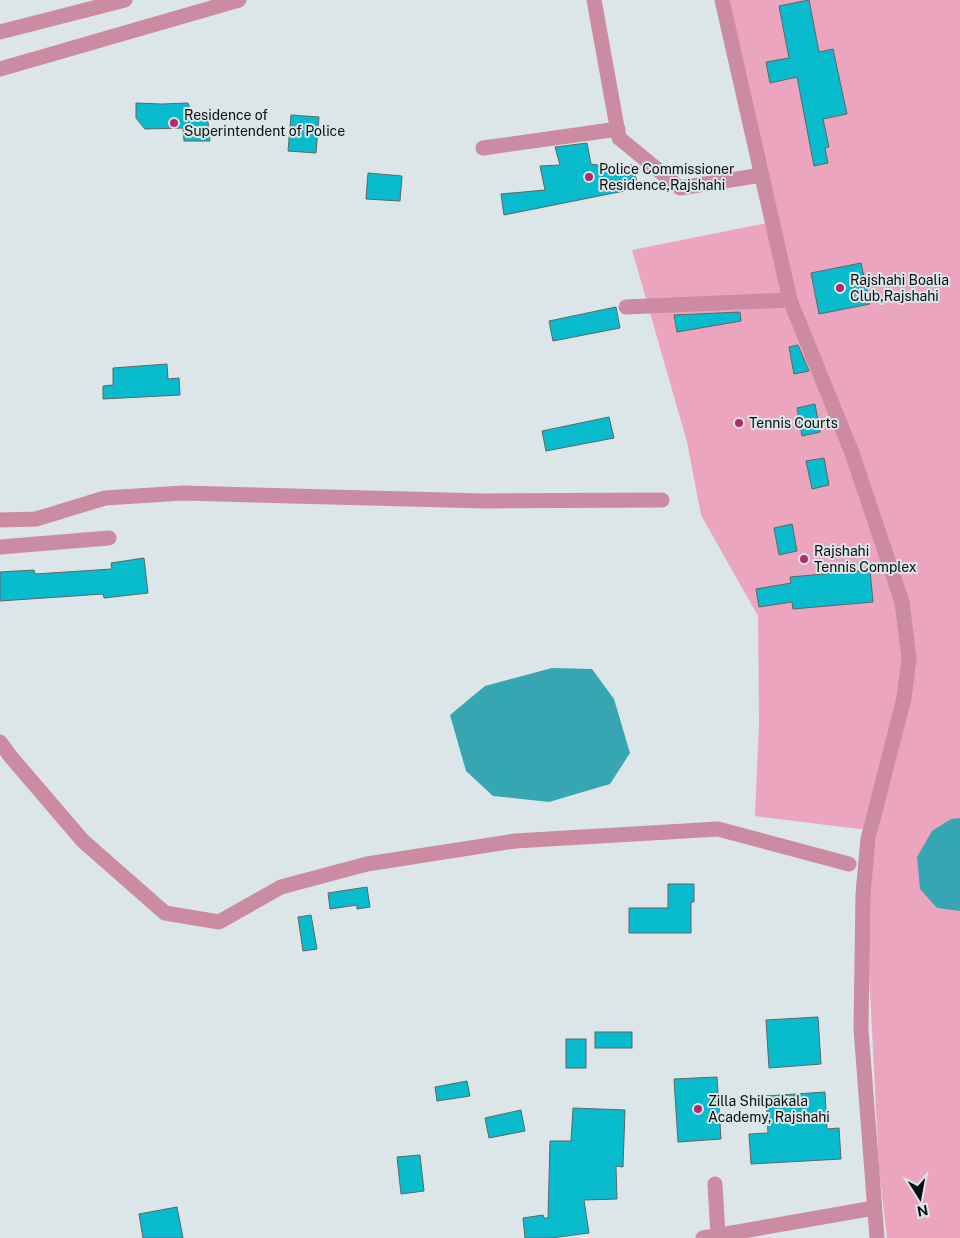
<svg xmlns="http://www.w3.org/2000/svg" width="960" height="1238" viewBox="0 0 960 1238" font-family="'Public Sans',sans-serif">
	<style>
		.green { fill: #eba5be }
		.water { fill: #37a6b3 }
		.building { fill: #08bcce; stroke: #5d6667 }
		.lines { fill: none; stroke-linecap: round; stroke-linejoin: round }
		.street { stroke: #cb8ba2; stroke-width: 15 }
		.poi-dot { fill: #b22a6b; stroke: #dce6e8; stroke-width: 2 }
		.labels { text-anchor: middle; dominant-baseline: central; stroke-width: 4; stroke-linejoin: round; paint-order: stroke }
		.poi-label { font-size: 14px; fill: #0a0e0e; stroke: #dce6e8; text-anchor: start }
	</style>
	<rect width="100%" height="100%" fill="#dce6e8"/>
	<g class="green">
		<path d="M727,0H960V1238H887L879,1169L868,952V875L916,660L795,297Z"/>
		<path d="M767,223L819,379L898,603L906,657L867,830L755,816L759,723L758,616L701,515L687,442L632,250Z"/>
	</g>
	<g class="water">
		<path d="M552,668L592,669L614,699L630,753L610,784L549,802L493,796L466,771L450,715L485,686Z"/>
		<path d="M960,818V911L937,908L920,889L917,857L932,831L951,819Z"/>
	</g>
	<g class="building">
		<path d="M809,0L819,52L833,49L847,114L823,119L829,147L825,148L828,163L814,166L797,77L770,83L766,62L789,58L779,6Z"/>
		<path d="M136,103L162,104L188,103L192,116L207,112L210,141H184L183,128L145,129L136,118Z"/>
		<path d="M291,115L319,117L316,153L288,151Z"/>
		<path d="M587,143L591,164L611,167L632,165L639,188L504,215L501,194L545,190L540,166L560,165L555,147Z"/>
		<path d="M368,173L402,176L400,201L366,199Z"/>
		<path d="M861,263L870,304L819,314L811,273Z"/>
		<path d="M616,307L620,328L553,341L549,321Z"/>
		<path d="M740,312L741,321L677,332L674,315Z"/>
		<path d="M798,345L809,371L794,374L789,347Z"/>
		<path d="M167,364L168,379L179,378L180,395L103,399V386L113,385V368Z"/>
		<path d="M815,404L820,432L802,436L797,408Z"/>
		<path d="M609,417L614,438L546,451L542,431Z"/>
		<path d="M824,458L829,485L812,489L806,461Z"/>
		<path d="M792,524L797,551L779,555L774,528Z"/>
		<path d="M144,558L148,593L104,598L103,594L0,601V572L34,570L35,574L112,569L111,563Z"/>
		<path d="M870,570L873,602L793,609L792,602L759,607L756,589L791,583L790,577Z"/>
		<path d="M668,884H694V902H691V933H629V908H668Z"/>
		<path d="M367,887L370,907L357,909V905L330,909L328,893Z"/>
		<path d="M311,915L317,949L303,951L298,917Z"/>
		<path d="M818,1017L821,1064L769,1068L766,1020Z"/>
		<rect x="595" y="1032" width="37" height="16"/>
		<rect x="566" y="1039" width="20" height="29"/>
		<path d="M717,1077L721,1139L678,1142L674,1079Z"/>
		<path d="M467,1081L470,1096L437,1101L435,1087Z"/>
		<path d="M825,1092L827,1129L839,1128L841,1159L751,1164L749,1134L768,1133L766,1096Z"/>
		<path d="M573,1108L625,1110L623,1167L616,1166L617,1199L584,1200L589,1233L551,1238H525L523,1218L543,1215L544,1218H548L550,1141H571Z"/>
		<path d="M521,1110L525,1131L489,1138L485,1118Z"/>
		<path d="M420,1155L424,1191L401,1194L397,1157Z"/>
		<path d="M177,1207L183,1238H143L139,1214Z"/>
	</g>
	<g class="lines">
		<g class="street">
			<path d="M594,0L619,138L680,188L762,175"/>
			<path d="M722,0L790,300L852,453L902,602L909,659L904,698L868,839L863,894L861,1029L877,1238"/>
			<path d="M0,32L125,0"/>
			<path d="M0,69L239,0"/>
			<path d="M483,148L618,129"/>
			<path d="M626,307L790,300"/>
			<path d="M0,520L36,519L105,498L183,493L484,501L662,500"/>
			<path d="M0,547L109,538"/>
			<path d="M0,742L11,757L83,841L165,913L219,922L281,887L367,864L515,841L718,829L849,864"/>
			<path d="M715,1184L718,1235"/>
			<path d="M703,1238L874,1208"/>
		</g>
	</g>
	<g class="poi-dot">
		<circle cx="174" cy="123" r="5"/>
		<circle cx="589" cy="177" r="5"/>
		<circle cx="840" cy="288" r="5"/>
		<circle cx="739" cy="423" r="5"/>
		<circle cx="804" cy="559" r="5"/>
		<circle cx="698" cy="1109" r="5"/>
	</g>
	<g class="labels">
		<g class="poi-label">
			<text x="184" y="115">Residence of<tspan x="184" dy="16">Superintendent of Police</tspan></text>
			<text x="599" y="169">Police Commissioner<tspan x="599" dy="16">Residence,Rajshahi</tspan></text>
			<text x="850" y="280">Rajshahi Boalia<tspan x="850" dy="16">Club,Rajshahi</tspan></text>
			<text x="749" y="423">Tennis Courts</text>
			<text x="814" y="551">Rajshahi<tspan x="814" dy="16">Tennis Complex</tspan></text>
			<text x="708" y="1101">Zilla Shilpakala<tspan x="708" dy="16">Academy, Rajshahi</tspan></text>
		</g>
	</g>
	<g transform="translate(920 1198) rotate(169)" stroke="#dce6e8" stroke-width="4" paint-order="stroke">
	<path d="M0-4L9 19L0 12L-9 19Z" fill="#0a0e0e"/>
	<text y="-8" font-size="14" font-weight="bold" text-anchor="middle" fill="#0a0e0e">N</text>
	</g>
</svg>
